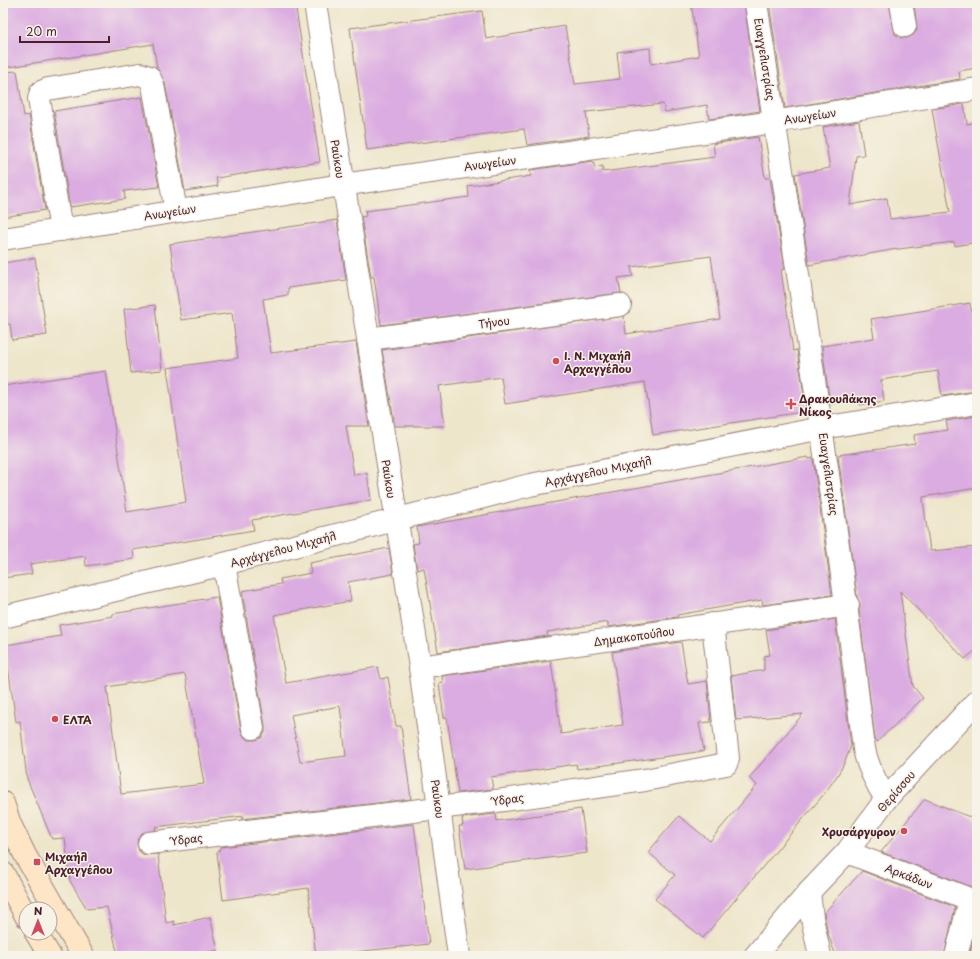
<svg xmlns="http://www.w3.org/2000/svg" width="980" height="959" viewBox="0 0 980 959" font-family="'Playpen Sans',sans-serif">
	<style>
		.building { fill: #dbace1; fill-rule: evenodd }
		.lines { fill: none; stroke-linecap: round; stroke-linejoin: round }
		.minor-casing { stroke: #9c827b; stroke-width: 24 }
		.tertiary-casing { stroke: #9c827b; stroke-width: 24 }
		.secondary-casing { stroke: #9c827b; stroke-width: 24 }
		.minor { stroke: #fff; stroke-width: 22 }
		.tertiary { stroke: #fff; stroke-width: 22 }
		.secondary { stroke: #fde5c5; stroke-width: 22 }
		.poi-dot { fill: #d1495b; stroke: #f7f3e8; stroke-width: 1.5 }
		.labels { text-anchor: middle; dominant-baseline: central; stroke-width: 3; stroke-linejoin: round; paint-order: stroke }
		.street-label { font-size: 11px; fill: #4a1f2b; stroke: #f7f3e8 }
		.poi-label { font-size: 11px; font-weight: bold; fill: #4a1f2b; stroke: #f7f3e8; text-anchor: start }
	</style>
	<rect width="100%" height="100%" fill="#f7f3e8"/>
	<filter id="ink" filterUnits="userSpaceOnUse"><feTurbulence type="fractalNoise" baseFrequency=".025" numOctaves="2"/><feDisplacementMap in="SourceGraphic" scale="8" xChannelSelector="R" yChannelSelector="G"/><feConvolveMatrix kernelMatrix="1 2 1 2 8 2 1 2 1" color-interpolation-filters="sRGB"/></filter>
	<filter id="wash" filterUnits="userSpaceOnUse"><feTurbulence type="fractalNoise" baseFrequency=".012" numOctaves="4" result="noise"/><feDisplacementMap in="SourceGraphic" scale="16" xChannelSelector="R" yChannelSelector="G"/><feGaussianBlur stdDeviation="0.9" result="paint"/><feColorMatrix in="noise" values="0 0 0 0 0 0 0 0 0 0 0 0 0 0 0 0 0 1.4 0 .05"/><feComposite in="paint" operator="in"/></filter>
	<g filter="url(#wash)">
		<rect width="100%" height="100%" fill="#eee6cb"/>
		<g id="blocks">
			<g class="building">
				<path d="M3,3H295L320,162L216,178L218,186L185,191L165,83L157,68L153,44L3,68Z"/>
				<path d="M691,3H744L760,111L709,119L707,105L665,112L663,104L586,112L589,136L527,145L524,129L367,150L350,28L482,11L486,39L565,26L575,84L620,79L617,52L650,48L651,64L699,56Z"/>
				<path d="M769,3H889L895,34L900,38H907L913,35L917,30L914,3H977V68L959,71L960,79L785,108Z"/>
				<path d="M17,71L24,116L29,115L45,210L3,217V72Z"/>
				<path d="M142,97L159,187L124,191L125,199L70,207L54,111Z"/>
				<path d="M964,104L967,124L977,122V242L955,246L954,242L891,250L809,265L795,174L830,168L823,127L859,121L864,155L856,156L850,205L887,198L890,219L950,212L932,109Z"/>
				<path d="M758,137L765,178H770L785,269L781,270L793,351L797,350L806,408H802V412L653,435L645,382L505,404L501,377L439,386L445,426H395L382,350L624,316L626,334L720,319L711,256L631,267L633,276L618,278L621,293L381,325L374,277H371L361,217L366,216L365,211L469,197L468,186L531,176L530,170L593,161L595,168L603,166V172L715,157L713,144Z"/>
				<path d="M337,220L346,280L288,288V295L263,299L271,353L356,342L369,426H346L354,475L367,473L371,500L252,520L254,530L133,550L134,559L86,566L85,556L30,564L32,574L3,578V386L106,371L127,512L186,502L167,368L238,358L232,313L181,320L170,244Z"/>
				<path d="M35,258L47,335L12,340L10,324L3,325V263Z"/>
				<path d="M970,303L971,310H977V391L942,396L938,371L881,380L884,401L860,405L859,399L830,404L822,346L874,338L871,319Z"/>
				<path d="M155,305L162,370L131,373L124,309Z"/>
				<path d="M977,416V488L923,497V500L930,551L977,547V649L965,659L900,591L913,686L923,698L877,742L875,739L859,610L860,604L857,597L838,455L915,444L914,435L948,430L946,421Z"/>
				<path d="M808,457L809,459L813,458L832,595L763,605L762,600L677,615L678,617L608,627V622L547,632L548,636L438,652L424,568L417,570L413,544L419,543L417,527Z"/>
				<path d="M389,548L393,574L348,582L351,601L274,615L286,683L378,667L381,679L388,677L396,726H401L411,799L242,819L244,816L155,827L156,830L142,833L138,838L137,844L139,851L144,855L158,854L166,923L174,921V925L210,917L218,950L193,956H118L107,907L87,909L70,881L65,838L52,839L27,779L20,721L16,722L5,645L61,636L59,625L113,616L112,614L217,597L241,730L243,736L248,740H256L261,738L265,733V726L242,591L281,584L280,579L311,573L309,563ZM185,674L204,784L121,794L107,687ZM340,706L346,756L300,762L291,715Z"/>
				<path d="M835,619L851,746L844,764L837,776L824,794L703,938L655,899L675,875L648,852L679,816L710,841L757,785L749,778L803,714L736,720L731,676L764,670V656L770,655L766,630Z"/>
				<path d="M681,642L688,684L707,681L711,722L699,723L704,751L577,769L576,764L491,777L493,789L458,793L447,717L444,718L439,683L443,682L442,676L551,661L561,734L623,725L612,652Z"/>
				<path d="M925,799L977,820V889L881,852Z"/>
				<path d="M581,809L587,853L465,869L459,826H463L462,818L496,814L497,821Z"/>
				<path d="M414,824L429,944L316,956L308,888L223,900L217,853L221,847Z"/>
				<path d="M862,871L955,907L944,956H836L828,934L824,913Z"/>
				<path d="M977,924V956H969Z"/>
			</g>
		</g>
	</g>
	<g filter="url(#ink)">
		<use href="#blocks" fill-opacity="0" stroke="#9c827b" stroke-width="1"/>
		<g class="lines">
			<g class="minor-casing">
				<g id="minor">
					<path d="M315,3L420,667L459,956"/>
					<path d="M756,3C794,251 835,499 864,749C868,768 876,783 886,799"/>
					<path d="M901,3L905,26"/>
					<path d="M61,230L39,99L41,92L48,89L140,74L149,77L153,85L176,211"/>
					<path d="M3,239L342,185L774,122L977,89"/>
					<path d="M368,339L620,305"/>
					<path d="M224,564L253,728"/>
					<path d="M3,617L224,564L530,485L822,428L977,403"/>
					<path d="M420,667L848,605"/>
					<path d="M149,843L504,800L645,780L726,764L728,758L713,624"/>
					<path d="M847,852L977,902"/>
					<path d="M809,892L812,918L820,956"/>
					<path d="M956,956L970,900"/>
				</g>
			</g>
			<g class="tertiary-casing">
				<path id="tertiary" d="M755,956L809,892L847,852L886,799L977,701"/>
			</g>
			<g class="secondary-casing">
				<g id="secondary">
					<path d="M3,803L10,824L25,855L83,956"/>
					<path d="M3,873L26,916"/>
					<path d="M36,933L50,956"/>
				</g>
			</g>
			<use href="#minor" class="minor"/>
			<use href="#tertiary" class="tertiary"/>
			<use href="#secondary" class="secondary"/>
		</g>
	</g>
	<g class="poi-dot">
		<circle cx="556" cy="361" r="4"/>
		<path d="M789 398h4v4h4v4h-4v4h-4v-4h-4v-4h4z"/>
		<circle cx="55" cy="719" r="4"/>
		<circle cx="904" cy="831" r="4"/>
		<rect x="33" y="858" width="8" height="8" rx="2"/>
	</g>
	<g class="labels">
		<g class="street-label">
			<text transform="translate(765 59) rotate(81)">Ευαγγελιστρίας</text>
			<text transform="translate(810 116) rotate(-9)">Ανωγείων</text>
			<text transform="translate(338 159) rotate(81)">Ραύκου</text>
			<text transform="translate(490 163) rotate(-8)">Ανωγείων</text>
			<text transform="translate(170 212) rotate(-9)">Ανωγείων</text>
			<text transform="translate(494 322) rotate(-8)">Τήνου</text>
			<text transform="translate(598 471) rotate(-12)">Αρχάγγελου Μιχαήλ</text>
			<text transform="translate(829 474) rotate(82)">Ευαγγελιστρίας</text>
			<text transform="translate(389 479) rotate(81)">Ραύκου</text>
			<text transform="translate(283 549) rotate(-15)">Αρχάγγελου Μιχαήλ</text>
			<text transform="translate(634 636) rotate(-8)">Δημακοπούλου</text>
			<text transform="translate(896 791) rotate(-49)">Θερίσσου</text>
			<text transform="translate(438 799) rotate(82)">Ραύκου</text>
			<text transform="translate(508 799) rotate(-8)">Ύδρας</text>
			<text transform="translate(187 839) rotate(-7)">Ύδρας</text>
			<text transform="translate(909 876) rotate(21)">Αρκάδων</text>
		</g>
		<g class="poi-label">
			<text x="564" y="355">Ι. Ν. Μιχαήλ<tspan x="564" dy="13">Αρχαγγέλου</tspan></text>
			<text x="799" y="398">Δρακουλάκης<tspan x="799" dy="13">Νίκος</tspan></text>
			<text x="63" y="719">ΕΛΤΑ</text>
			<text x="896" y="831" text-anchor="end">Χρυσάργυρον</text>
			<text x="45" y="856">Μιχαήλ<tspan x="45" dy="13">Αρχαγγέλου</tspan></text>
		</g>
	</g>
	<rect width="980" height="959" fill="none" stroke="#f7f3e8" stroke-width="16"/>
	<g transform="translate(38 921)"><circle r="19" fill="#f7f3e8" stroke="#b29e9c"/>
	<path d="M0-3L7 15L0 10L-7 15Z" fill="#d1495b"/>
	<text y="-6" font-size="11" font-weight="bold" text-anchor="middle" fill="#4a1f2b">N</text>
	</g>
	<path d="M20 36v6h89v-6" fill="none" stroke="#4a1f2b" stroke-width="2"/>
	<text x="26" y="36" font-size="12" fill="#4a1f2b" stroke="#f7f3e8" stroke-width="3" paint-order="stroke">20 m</text>
</svg>
